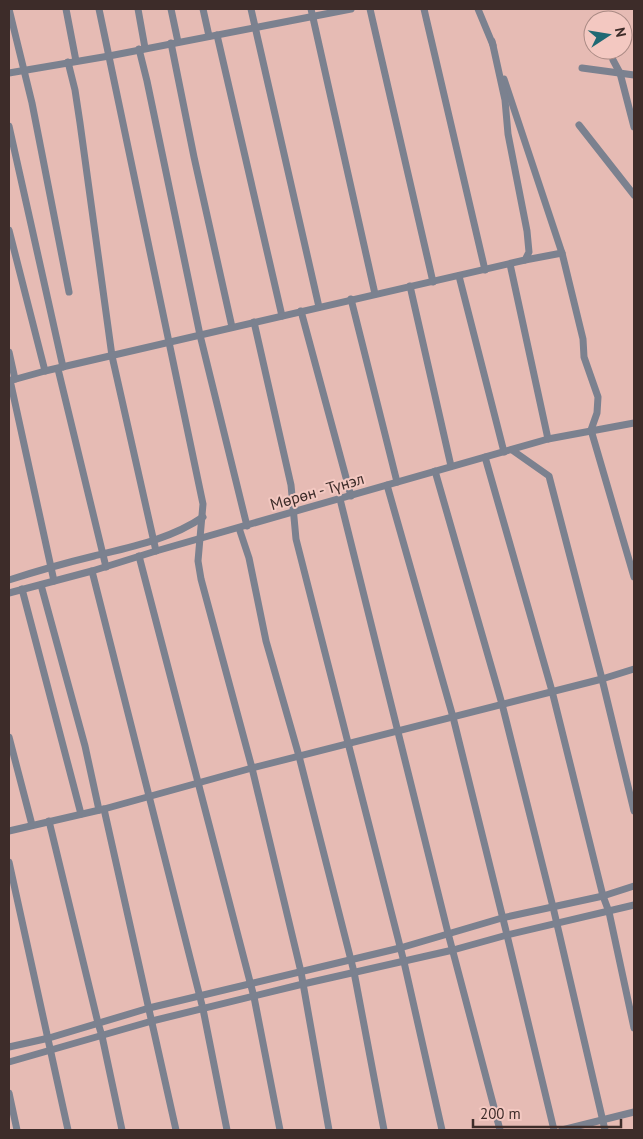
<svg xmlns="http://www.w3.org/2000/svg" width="643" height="1139" viewBox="0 0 643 1139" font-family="'PT Sans',sans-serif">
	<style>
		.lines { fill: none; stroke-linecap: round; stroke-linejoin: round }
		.minor { stroke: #7b818f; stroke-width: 7 }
		.labels { text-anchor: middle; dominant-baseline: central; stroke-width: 4; stroke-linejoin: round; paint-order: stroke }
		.street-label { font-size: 16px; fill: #3d2c29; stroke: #f3c8c1 }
	</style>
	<rect width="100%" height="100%" fill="#e6bbb4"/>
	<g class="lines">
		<g class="minor">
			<path d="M9,9L32,103L69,292"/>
			<path d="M66,9L76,61"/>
			<path d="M99,9L203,504L198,561L201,579L252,768L301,972L329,1130"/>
			<path d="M138,9L145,48"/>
			<path d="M171,9L178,42"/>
			<path d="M203,9L209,36"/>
			<path d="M251,9L319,307"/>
			<path d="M311,9L375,294"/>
			<path d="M370,9L433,282"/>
			<path d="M424,9L485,270"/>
			<path d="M478,9L493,45"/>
			<path d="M217,35L282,316"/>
			<path d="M171,43L194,157L232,327"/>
			<path d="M139,49L147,81L200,335L247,526"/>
			<path d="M613,60L620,73L634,127"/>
			<path d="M68,62L75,90L80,123L112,356L156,551"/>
			<path d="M582,68L634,75"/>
			<path d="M9,73L109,56L351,9"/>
			<path d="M504,79L562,253L583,339L584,357L598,397L597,413L591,430L634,577"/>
			<path d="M579,125L634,195"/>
			<path d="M9,126L63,367"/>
			<path d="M9,230L45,371"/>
			<path d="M525,260L562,253"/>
			<path d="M510,264L548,439"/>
			<path d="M459,276L504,452"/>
			<path d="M410,286L451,466"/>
			<path d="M351,299L397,482"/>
			<path d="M301,311L351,496"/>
			<path d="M254,322L291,485L296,539L404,962L442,1130"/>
			<path d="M9,352L15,379"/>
			<path d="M58,369L106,567"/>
			<path d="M10,380L54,581"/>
			<path d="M9,381L45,371L525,260L529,252L527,231L508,134L505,100L492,41"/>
			<path d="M512,450L549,476L602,679L634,811"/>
			<path d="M485,457L552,691L603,896L609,912L634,1028"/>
			<path d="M435,471L502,704L553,907L605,1130"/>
			<path d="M387,485L453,717L507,935L554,1130"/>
			<path d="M340,499L448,933L500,1130"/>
			<path d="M239,528L249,558L266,641L299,756L354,972L384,1130"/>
			<path d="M139,556L254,997L280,1130"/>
			<path d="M92,571L203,1009L227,1130"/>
			<path d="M9,580C37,571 65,563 94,556C131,547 171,539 203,517"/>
			<path d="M41,585L85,746L99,810"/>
			<path d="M22,589L81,814"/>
			<path d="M9,593L92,571L156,551L548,439L634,423"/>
			<path d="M9,737L32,825"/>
			<path d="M104,809L176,1130"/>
			<path d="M49,821L98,1023L102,1036L122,1130"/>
			<path d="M9,831L104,809L252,768L602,679L634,669"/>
			<path d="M9,862L68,1130"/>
			<path d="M9,1047L49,1038L149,1008L400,948L502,918L603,896L634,886"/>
			<path d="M9,1062L152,1021L303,984L453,950L507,935L634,905"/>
			<path d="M9,1093L17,1130"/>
			<path d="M562,1130L634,1112"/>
		</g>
	</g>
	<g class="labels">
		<g class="street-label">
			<text transform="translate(317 491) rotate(-16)">Мөрөн - Түнэл</text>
		</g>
	</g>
	<rect width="643" height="1139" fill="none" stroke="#3d2c29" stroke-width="20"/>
	<g transform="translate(608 35) rotate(78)"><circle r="24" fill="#f3c8c1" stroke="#aa8a84"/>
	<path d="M0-4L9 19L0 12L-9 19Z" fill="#1f6974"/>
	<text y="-8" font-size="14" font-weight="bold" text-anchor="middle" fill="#3d2c29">N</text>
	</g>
	<path d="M473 1119v8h148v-8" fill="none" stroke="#3d2c29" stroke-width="2.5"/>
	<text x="480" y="1119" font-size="15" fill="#3d2c29" stroke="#f3c8c1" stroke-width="4" paint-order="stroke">200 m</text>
</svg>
